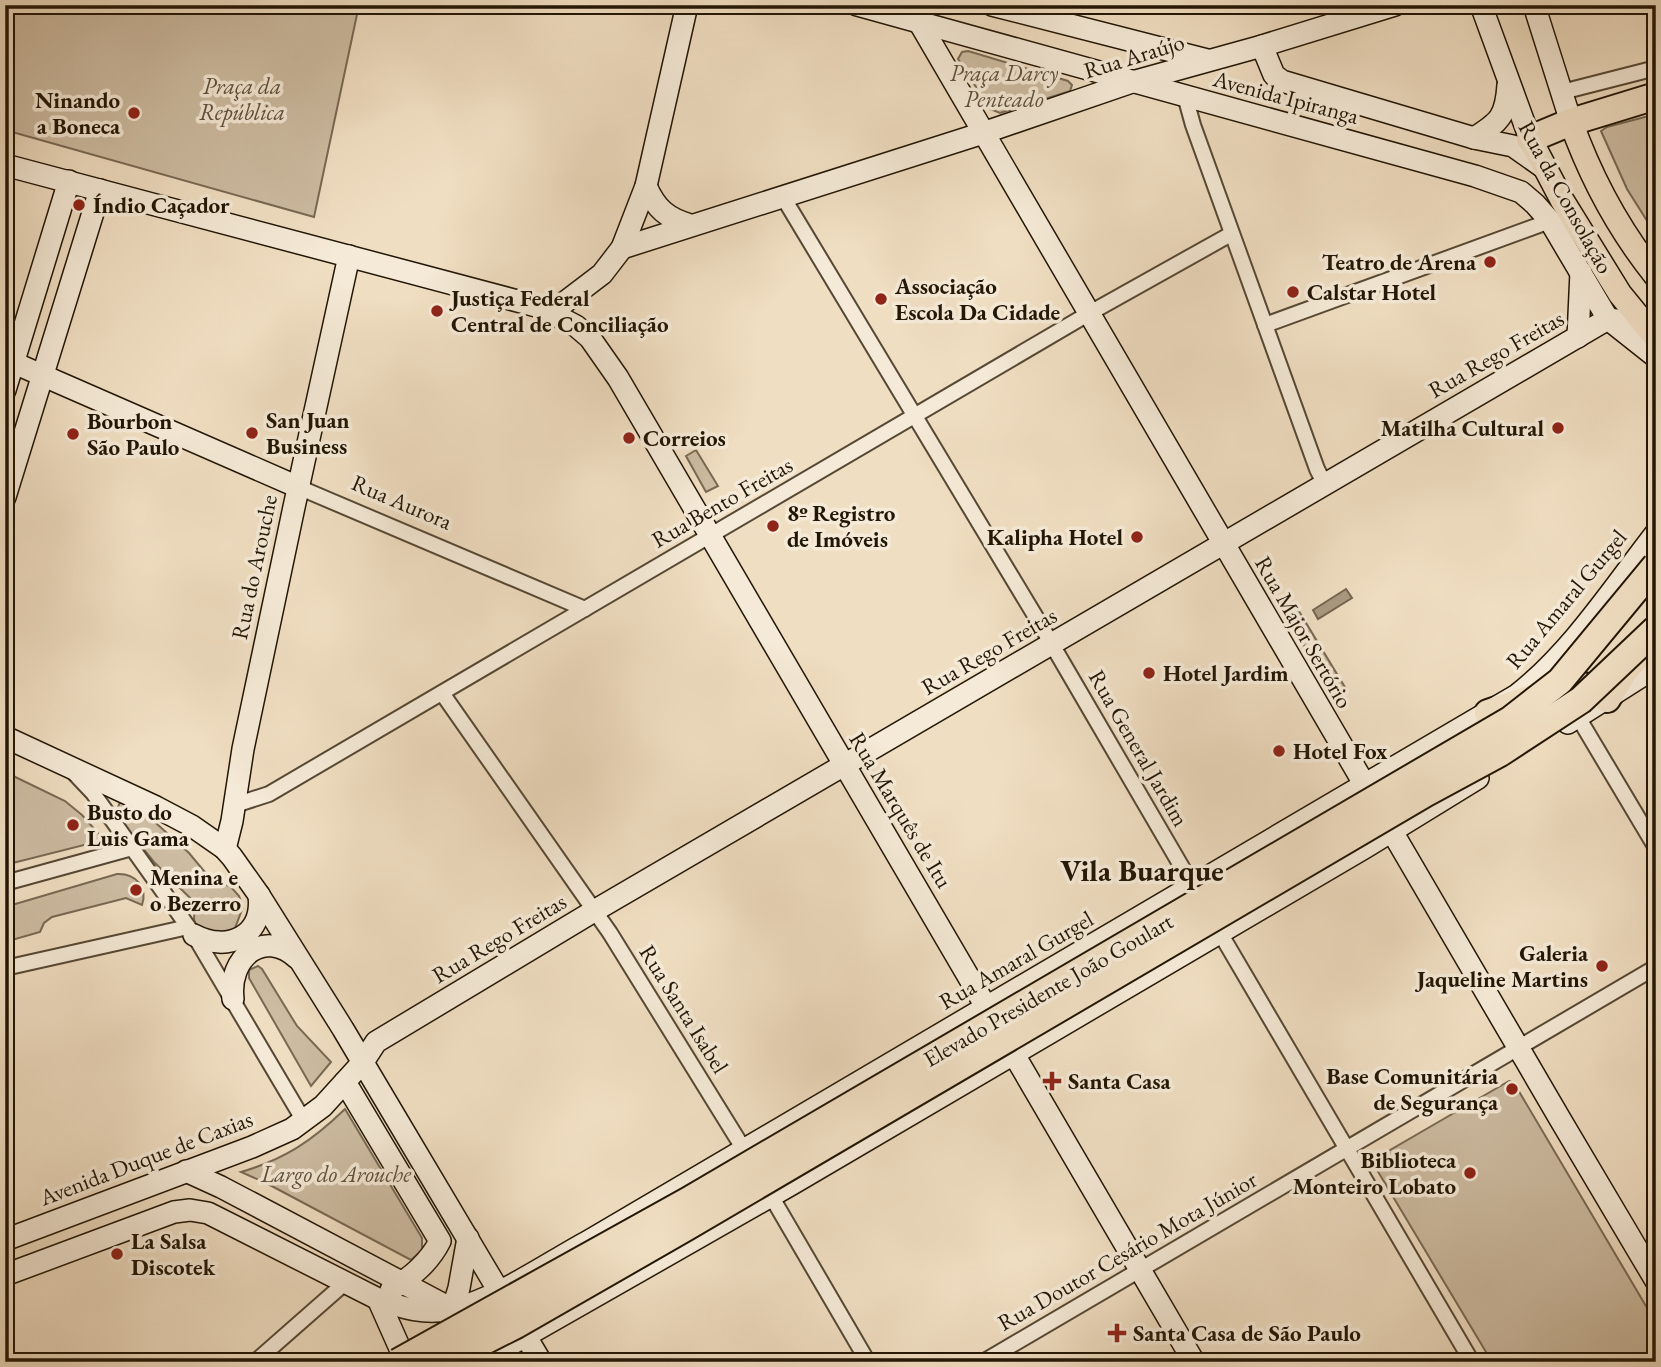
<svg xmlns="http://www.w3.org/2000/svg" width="1661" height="1367" viewBox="0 0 1661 1367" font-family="'EB Garamond',serif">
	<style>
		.green { fill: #cdbca2; stroke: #786954; stroke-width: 2 }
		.water { fill: #aa9a82; stroke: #746550; stroke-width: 2 }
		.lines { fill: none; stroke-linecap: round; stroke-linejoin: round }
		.street-casing { stroke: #564834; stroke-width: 18 }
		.secondary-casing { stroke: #221605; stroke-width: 24 }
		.primary-casing { stroke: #221605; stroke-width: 26 }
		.highway-casing { stroke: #221605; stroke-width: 30 }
		.street { stroke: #f5ead7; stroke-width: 14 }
		.secondary { stroke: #f5ead7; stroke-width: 21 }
		.primary { stroke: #f0dec2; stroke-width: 23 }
		.highway { stroke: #f0dec2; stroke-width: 26 }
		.highway-bridge-casing { stroke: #221605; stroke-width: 30; stroke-linecap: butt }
		.highway-bridge { stroke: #f0dec2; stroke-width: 26 }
		.poi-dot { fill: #8f2418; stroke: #f5ead7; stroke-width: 2.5 }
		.labels { text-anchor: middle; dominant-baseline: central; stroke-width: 7; stroke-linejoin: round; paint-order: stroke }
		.street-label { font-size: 23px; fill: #221605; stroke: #f5ead7 }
		.park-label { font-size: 23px; font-style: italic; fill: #5e503c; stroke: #f5ead7 }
		.poi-label { font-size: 23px; font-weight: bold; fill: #221605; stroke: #f5ead7; text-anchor: start }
		.district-label { font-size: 30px; font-weight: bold; fill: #221605; stroke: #f5ead7 }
	</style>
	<rect width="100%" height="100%" fill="#f0dec2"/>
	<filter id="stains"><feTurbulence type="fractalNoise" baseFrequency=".00286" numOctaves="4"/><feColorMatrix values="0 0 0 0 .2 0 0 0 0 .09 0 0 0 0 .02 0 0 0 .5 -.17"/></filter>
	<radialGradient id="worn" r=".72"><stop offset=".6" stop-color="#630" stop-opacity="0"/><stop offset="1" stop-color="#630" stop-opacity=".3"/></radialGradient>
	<g class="green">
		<path d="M5,5H359L314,217L5,130Z"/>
		<path d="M968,51L1068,81L1072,85L1070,91L1000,113L990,109L958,59L962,52Z"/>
		<path d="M1656,114V235L1627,189L1601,131L1607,127Z"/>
		<path d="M696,450L718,486L706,492L686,456Z"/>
		<path d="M1297,608L1346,689L1334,696L1285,614Z"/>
		<path d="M5,772L65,801L82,815L104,840L5,865Z"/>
		<path d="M121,800L147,815L189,853L209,877L231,887L239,896L243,907L235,928L224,933L197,929L194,919L195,903L154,862L115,814Z"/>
		<path d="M117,874C135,873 148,887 142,905L126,898L52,917L44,923L40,932L5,942V907Z"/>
		<path d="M258,966L262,969L297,1026L331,1062L311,1086L249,978V970Z"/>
		<path d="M1509,1081L1514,1083L1656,1323V1348L1632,1362H1492L1374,1165L1373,1160Z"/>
		<path d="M345,1109L422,1238V1250L411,1260L266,1183L241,1172C285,1159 312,1141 345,1109Z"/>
	</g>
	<path class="water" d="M1346,589L1352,598L1318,619L1313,610Z"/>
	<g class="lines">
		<g class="street-casing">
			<g id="street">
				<path d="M1562,92L1656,68"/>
				<path d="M1185,96L1193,125L1317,469L1325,485"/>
				<path d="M783,197L1043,629L1197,893"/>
				<path d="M1265,325L1550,221"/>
				<path d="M298,487L585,609"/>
				<path d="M442,693L610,933L748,1156"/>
				<path d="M1578,717L1656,848"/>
				<path d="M75,774L93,793L194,935L304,1121"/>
				<path d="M235,805L269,794L1088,314L1231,234"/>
				<path d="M5,883L132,848"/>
				<path d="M1216,926L1472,1362"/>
				<path d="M5,968L188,927"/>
				<path d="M767,1189L868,1362"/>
				<path d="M255,1362L346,1282"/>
				<path d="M983,1362L1656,967"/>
			</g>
		</g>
		<g class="secondary-casing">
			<g id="secondary">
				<path d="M857,5L1475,176L1521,192L1535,204L1550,221L1608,319L1656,357"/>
				<path d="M914,5L919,22C1162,444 1408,863 1656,1281"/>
				<path d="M992,5L1207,60"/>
				<path d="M1481,5L1530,139"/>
				<path d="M1534,5L1571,122"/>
				<path d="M1262,46L1274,75L1282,81L1474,138L1513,146L1547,170"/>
				<path d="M1474,138C1500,122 1506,116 1508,85"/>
				<path d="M5,165L540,307L556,309L602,274L622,248L646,186L687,5"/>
				<path d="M646,186C656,209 667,218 690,225"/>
				<path d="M622,248L983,133L1132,82L1262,46L1395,5"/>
				<path d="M540,307L576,326L590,338L618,378L1194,1362"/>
				<path d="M1578,337L1581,272"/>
				<path d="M5,359L298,487"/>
				<path d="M5,390L69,181"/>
				<path d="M5,497L100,190"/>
				<path d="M1568,723L1656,667"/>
				<path d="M5,737L156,807L192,826L225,849L232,857L259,895L343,1029L541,1362"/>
				<path d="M225,849L232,821L243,749L294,507L349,256"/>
				<path d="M194,935C228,953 264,936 259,895"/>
				<path d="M233,999C228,957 264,928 297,958"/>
				<path d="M345,1082L440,1241C429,1263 411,1277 391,1290"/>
				<path d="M186,1171L221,1187L452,1309"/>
				<path d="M5,1240L252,1147L292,1129L323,1106L363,1062L376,1042L594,911L1608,319L1654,325"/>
				<path d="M5,1275L174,1212L190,1210L208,1213L378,1299C402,1308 426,1315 452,1309C494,1301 548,1263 587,1242L1517,695C1572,652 1613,588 1656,533"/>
				<path d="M378,1299L406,1362"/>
				<path d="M450,1318L459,1288L468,1238"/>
				<path d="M480,1362L792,1184L1366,847L1478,778"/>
			</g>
		</g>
		<g class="primary-casing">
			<g id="primary">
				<path d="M1571,122C1591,178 1619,230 1656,276"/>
				<path d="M1530,139L1562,200L1620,294L1656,338"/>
			</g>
		</g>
		<g class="highway-casing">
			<g id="highway">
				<path d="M1530,139L1571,122L1656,96"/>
				<path d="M1590,659L1633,619L1656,589"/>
				<path d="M1607,699L1625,670L1636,658"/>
				<path d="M1488,713L1535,697"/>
			</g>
		</g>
		<use href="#street" class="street"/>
		<use href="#secondary" class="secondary"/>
		<use href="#primary" class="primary"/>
		<use href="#highway" class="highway"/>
		<g class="highway-bridge-casing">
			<g id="highway-bridge">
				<path d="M398,1362L689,1200L1510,720L1560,681L1656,565"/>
				<path d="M443,1362L516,1325L685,1228L1426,793L1500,753L1581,700L1656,629"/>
			</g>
		</g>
		<use href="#highway-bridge" class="highway-bridge"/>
	</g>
	<g class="poi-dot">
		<circle cx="134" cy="113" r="7"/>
		<circle cx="79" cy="205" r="7"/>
		<circle cx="1490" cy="262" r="7"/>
		<circle cx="1293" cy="292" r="7"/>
		<circle cx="881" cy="299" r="7"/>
		<circle cx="437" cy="311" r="7"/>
		<circle cx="1558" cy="428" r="7"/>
		<circle cx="252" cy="433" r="7"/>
		<circle cx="73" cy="434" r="7"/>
		<circle cx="629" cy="438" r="7"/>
		<circle cx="773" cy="526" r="7"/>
		<circle cx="1137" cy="537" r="7"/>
		<circle cx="1149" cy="673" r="7"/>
		<circle cx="1279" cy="751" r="7"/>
		<circle cx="73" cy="825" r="7"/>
		<circle cx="136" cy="890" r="7"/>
		<circle cx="1602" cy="966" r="7"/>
		<path d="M1048.5 1070.5h7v7h7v7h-7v7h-7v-7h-7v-7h7z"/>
		<circle cx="1512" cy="1089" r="7"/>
		<circle cx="1470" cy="1173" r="7"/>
		<circle cx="117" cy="1254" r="7"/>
		<path d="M1113.5 1322.5h7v7h7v7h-7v7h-7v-7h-7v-7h7z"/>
	</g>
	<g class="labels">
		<g class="street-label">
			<text transform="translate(1134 56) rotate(-17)">Rua Araújo</text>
			<text transform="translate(1286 97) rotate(15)">Avenida Ipiranga</text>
			<text transform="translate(1566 197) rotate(61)">Rua da Consolação</text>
			<text transform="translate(1496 354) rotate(-30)">Rua Rego Freitas</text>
			<text transform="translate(402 502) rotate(23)">Rua Aurora</text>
			<text transform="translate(722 502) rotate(-30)">Rua Bento Freitas</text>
			<text transform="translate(254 567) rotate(-78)">Rua do Arouche</text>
			<text transform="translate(1566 599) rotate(-50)">Rua Amaral Gurgel</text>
			<text transform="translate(1304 632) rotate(60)">Rua Major Sertório</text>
			<text transform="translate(989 651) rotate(-30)">Rua Rego Freitas</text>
			<text transform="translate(1139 748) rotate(60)">Rua General Jardim</text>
			<text transform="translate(901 810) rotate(59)">Rua Marquês de Itu</text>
			<text transform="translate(499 938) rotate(-31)">Rua Rego Freitas</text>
			<text transform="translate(1016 960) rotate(-30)">Rua Amaral Gurgel</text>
			<text transform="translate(1048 990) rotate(-30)">Elevado Presidente João Goulart</text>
			<text transform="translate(684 1009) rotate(58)">Rua Santa Isabel</text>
			<text transform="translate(146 1158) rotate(-21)">Avenida Duque de Caxias</text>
			<text transform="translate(1127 1251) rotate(-30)">Rua Doutor Cesário Mota Júnior</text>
		</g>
		<g class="park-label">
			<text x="1004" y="73">Praça Darcy<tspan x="1004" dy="26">Penteado</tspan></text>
			<text x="242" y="86">Praça da<tspan x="242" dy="26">República</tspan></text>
			<text x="336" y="1174">Largo do Arouche</text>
		</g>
		<g class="poi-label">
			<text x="120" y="100" text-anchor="end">Ninando<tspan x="120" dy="26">a Boneca</tspan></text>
			<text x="93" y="205">Índio Caçador</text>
			<text x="1476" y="262" text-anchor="end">Teatro de Arena</text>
			<text x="895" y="286">Associação<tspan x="895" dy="26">Escola Da Cidade</tspan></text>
			<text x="1307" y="292">Calstar Hotel</text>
			<text x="451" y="298">Justiça Federal<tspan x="451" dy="26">Central de Conciliação</tspan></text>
			<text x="266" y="420">San Juan<tspan x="266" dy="26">Business</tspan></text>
			<text x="87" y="421">Bourbon<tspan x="87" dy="26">São Paulo</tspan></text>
			<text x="1544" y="428" text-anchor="end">Matilha Cultural</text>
			<text x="643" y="438">Correios</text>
			<text x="787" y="513">8º Registro<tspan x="787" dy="26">de Imóveis</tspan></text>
			<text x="1123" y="537" text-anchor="end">Kalipha Hotel</text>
			<text x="1163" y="673">Hotel Jardim</text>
			<text x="1293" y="751">Hotel Fox</text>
			<text x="87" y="812">Busto do<tspan x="87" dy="26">Luis Gama</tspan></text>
			<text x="150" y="877">Menina e<tspan x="150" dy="26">o Bezerro</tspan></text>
			<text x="1588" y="953" text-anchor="end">Galeria<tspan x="1588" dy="26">Jaqueline Martins</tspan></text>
			<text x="1498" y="1076" text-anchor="end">Base Comunitária<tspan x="1498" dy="26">de Segurança</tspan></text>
			<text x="1068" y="1081">Santa Casa</text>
			<text x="1456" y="1160" text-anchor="end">Biblioteca<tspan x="1456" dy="26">Monteiro Lobato</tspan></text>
			<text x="131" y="1241">La Salsa<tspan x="131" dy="26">Discotek</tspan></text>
			<text x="1133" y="1333">Santa Casa de São Paulo</text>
		</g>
		<g class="district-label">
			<text x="1142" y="870">Vila Buarque</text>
		</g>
	</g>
	<rect width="1661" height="1367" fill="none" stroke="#f0dec2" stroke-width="28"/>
	<rect x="7" y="7" width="1647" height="1353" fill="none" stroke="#221605" stroke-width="3.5"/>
	<rect x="14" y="14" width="1633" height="1339" fill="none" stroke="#221605" stroke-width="2"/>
	<rect width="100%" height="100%" filter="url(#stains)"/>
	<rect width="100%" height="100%" fill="url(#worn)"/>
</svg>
